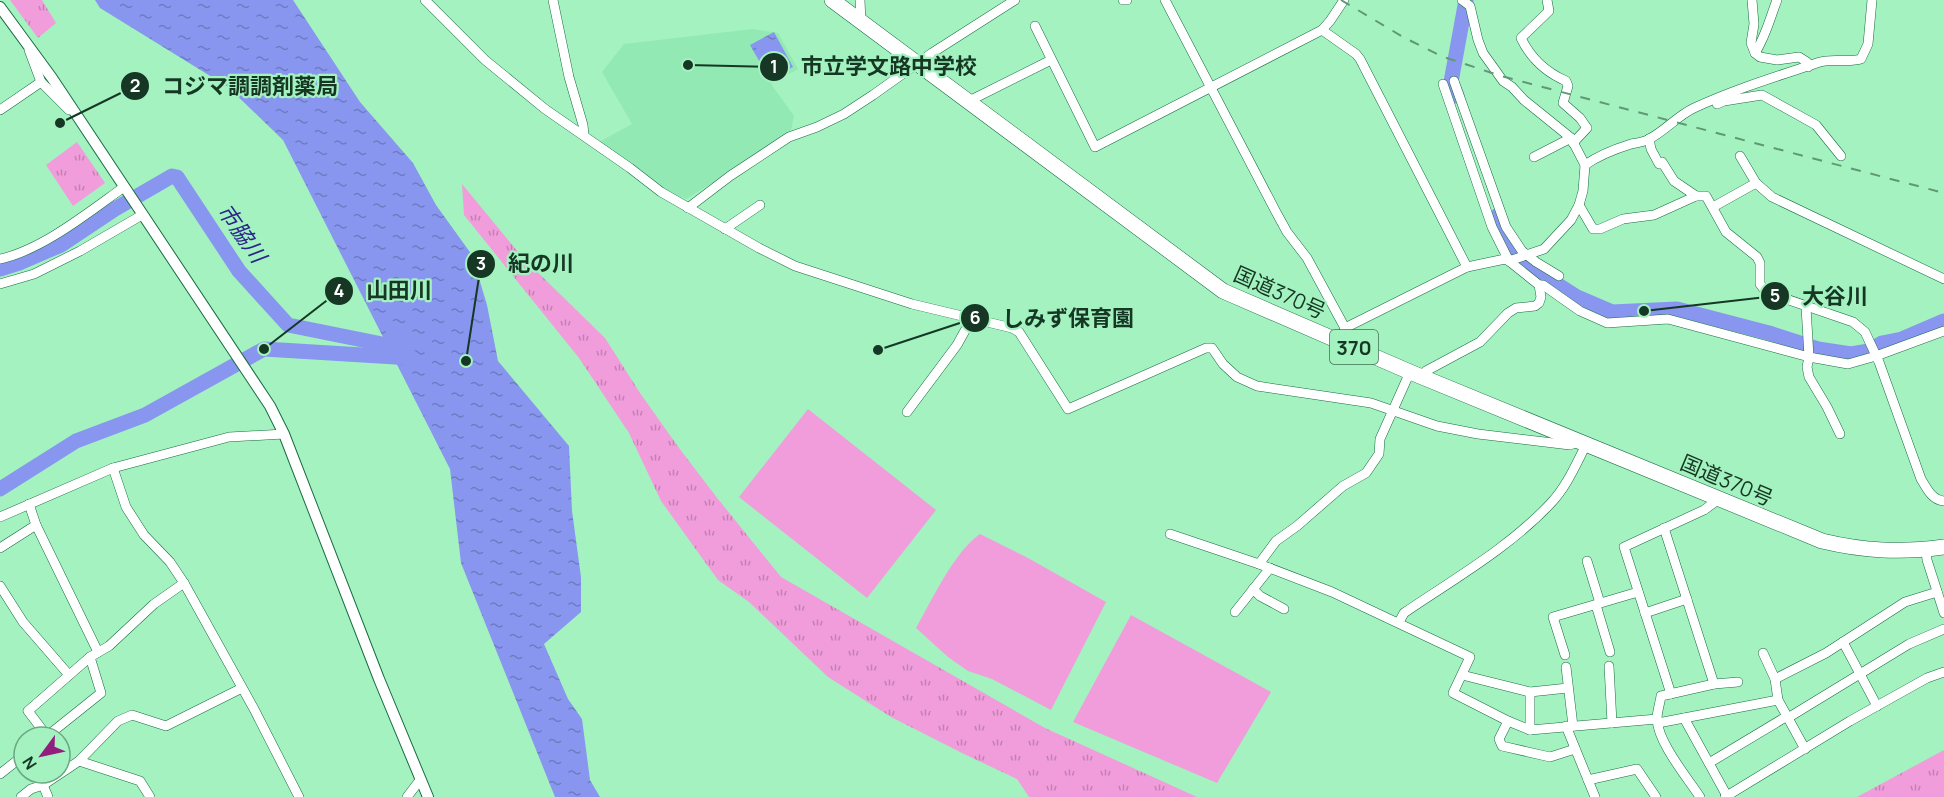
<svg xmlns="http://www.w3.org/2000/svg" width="1944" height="797" viewBox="0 0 1944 797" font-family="Manrope,'Noto Sans JP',sans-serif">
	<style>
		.built { fill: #92e9b3 }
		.grass { fill: url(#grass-tufts) }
		.garden { fill: #f19ddc }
		.water { fill: url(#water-ripples) }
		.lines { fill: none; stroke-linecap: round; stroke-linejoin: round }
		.river { stroke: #8896ef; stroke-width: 15 }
		.minor-casing { stroke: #186c42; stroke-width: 10 }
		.tertiary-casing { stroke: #186c42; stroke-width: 12 }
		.trunk-casing { stroke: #186c42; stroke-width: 16 }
		.minor { stroke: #fff; stroke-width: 9 }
		.tertiary { stroke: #fff; stroke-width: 10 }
		.trunk { stroke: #fff; stroke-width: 15 }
		.rail { stroke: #5f9875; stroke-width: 2; stroke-dasharray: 10 10; stroke-linecap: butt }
		.labels { text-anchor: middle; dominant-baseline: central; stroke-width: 4.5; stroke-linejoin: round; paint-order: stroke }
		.shield { fill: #a3f2c0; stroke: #406f53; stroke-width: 1.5 }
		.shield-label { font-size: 20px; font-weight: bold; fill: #163724 }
		.street-label { font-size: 21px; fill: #163724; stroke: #a3f2c0 }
		.water-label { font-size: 22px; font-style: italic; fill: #2a258b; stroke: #a3f2c0 }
		.leader { fill: none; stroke: #163724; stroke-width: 2 }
		.callout-dot { fill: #163724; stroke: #a3f2c0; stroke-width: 2 }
		.mark-label { font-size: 18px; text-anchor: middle; font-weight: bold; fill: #fff }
		.callout-label { font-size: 22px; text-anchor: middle; font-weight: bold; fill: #163724; stroke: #a3f2c0; stroke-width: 4.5; stroke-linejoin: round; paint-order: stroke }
	</style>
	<defs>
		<pattern id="grass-tufts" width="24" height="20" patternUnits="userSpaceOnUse" patternTransform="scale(1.5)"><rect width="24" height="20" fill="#f19ddc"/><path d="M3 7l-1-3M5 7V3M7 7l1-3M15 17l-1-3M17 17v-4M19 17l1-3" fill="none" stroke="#c281b2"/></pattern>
		<pattern id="water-ripples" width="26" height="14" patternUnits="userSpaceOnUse" patternTransform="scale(1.5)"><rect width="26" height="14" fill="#8896ef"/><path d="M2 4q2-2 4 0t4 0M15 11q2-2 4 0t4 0" fill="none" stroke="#6e7bc1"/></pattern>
	</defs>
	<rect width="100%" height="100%" fill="#a3f2c0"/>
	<path class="built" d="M753,29L778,33L798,69L771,84L794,116L790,135L686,199L663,190L599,142L632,124L602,72L624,44Z"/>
	<g class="grass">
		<path d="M10,0H42L56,23L38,38Z"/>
		<path d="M77,142L105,183L73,206L46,165Z"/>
		<path d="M462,184L523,258L605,338L640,393L679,448L718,499L781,577L1045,728L1197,797H1029L1017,779L964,754L891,717L828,677L749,602L718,580L661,501L629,433L579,358L464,215Z"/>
		<path d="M1944,750V797H1857Z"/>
	</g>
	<g class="garden">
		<path d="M808,409L936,510L867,598L739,497Z"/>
		<path d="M980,534L1028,558L1106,602L1051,710L992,679L968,671L948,657L916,628C932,600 954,552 980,534Z"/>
		<path d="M1131,615L1271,692L1217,783L1073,722Z"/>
	</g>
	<g class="water">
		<path d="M95,0H293L360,102L413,163L436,205L472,255L487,305L498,361L569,446L572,511L581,577V612L544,644L568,699L582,719L590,780L600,797H555L461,563L450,469L283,140L228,87L100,8Z"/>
		<path d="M774,32L793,67L770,80L750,45Z"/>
	</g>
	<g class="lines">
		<g class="river">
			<path d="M1457,96L1451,82L1466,0"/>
			<path d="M1498,215L1508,245L1528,262L1549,279L1577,297L1612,312L1677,309L1769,333L1818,349L1851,354L1869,351L1882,343L1902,339L1944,321"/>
			<path d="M0,269L19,263L61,245L115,209L172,176L177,177L239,271L288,325L407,349"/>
			<path d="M0,489L76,441L145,415L264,349L412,358"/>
		</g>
		<g class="minor-casing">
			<g id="minor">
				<path d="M425,0L485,60L545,109L630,168L661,192L759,248L795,266L912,304L1012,328L1019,332L1068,409L1206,348H1212L1223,364L1237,377L1257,386L1371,403L1437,426L1478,434L1570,445L1577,442"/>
				<path d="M553,0L569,77L583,125L584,135"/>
				<path d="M860,0L861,22"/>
				<path d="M1123,0H1127"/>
				<path d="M1165,0L1276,212L1287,232L1307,258L1345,328"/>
				<path d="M1462,0L1470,6L1478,40L1483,53L1503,81L1512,87L1524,100L1571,138L1585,165"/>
				<path d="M1547,0L1549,11L1521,38C1531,59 1545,72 1566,81L1568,86L1563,103L1580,118L1587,128L1573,143"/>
				<path d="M1752,0L1754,24L1751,43L1755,53L1760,57L1777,60L1799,57L1807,62L1808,67"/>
				<path d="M1035,26L1095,147L1322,30L1330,21L1344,0"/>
				<path d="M1322,30L1356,54L1360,59L1467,267"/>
				<path d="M29,50L41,82L69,110"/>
				<path d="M1755,53C1766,36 1770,18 1777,0"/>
				<path d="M1454,81L1506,227L1522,251L1536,262L1559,276"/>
				<path d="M1443,84L1492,227L1509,261L1544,249L1571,220L1579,205L1583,191L1585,165C1599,155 1615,149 1631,144C1637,143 1644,142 1649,139C1665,131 1677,116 1694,108C1735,89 1778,76 1820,62C1834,58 1848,63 1861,59L1868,44L1872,0"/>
				<path d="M967,102L1051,60"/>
				<path d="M1717,104L1724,101L1762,95L1816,125L1841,156"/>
				<path d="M0,110L41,82"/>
				<path d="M1649,139L1651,149L1659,164L1662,162L1674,181L1696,196"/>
				<path d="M1740,156L1756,183L1772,197L1944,279"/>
				<path d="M1534,157L1571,138"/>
				<path d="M1579,205L1593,229H1600L1623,219L1654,215L1696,196H1706L1726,232L1757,257L1760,263V284L1766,292L1853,322L1865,332L1879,362L1921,479C1927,489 1932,500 1944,501"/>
				<path d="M1713,207L1756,183"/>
				<path d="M688,208L730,176L789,137L817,127L844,114L873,95L932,53L1015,0"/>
				<path d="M725,229L760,205"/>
				<path d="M0,259C42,250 89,212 124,187"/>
				<path d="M0,284L34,274L80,251L142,215"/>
				<path d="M1539,285H1543L1580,311L1607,323L1668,319L1809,357L1848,364L1876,356L1944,331"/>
				<path d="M1806,307L1809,357L1807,367L1809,377L1827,407L1840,434"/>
				<path d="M1341,342L1345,328L1467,267L1505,259L1509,261L1539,285L1541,297L1539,303L1535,306L1516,308L1508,313L1480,342L1426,371L1423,377"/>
				<path d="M907,412L957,345L972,318"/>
				<path d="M113,468L126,507L144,535L170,562L184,583L254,709L299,797"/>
				<path d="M29,504L36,525L98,652"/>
				<path d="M0,517L113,468L229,437L284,434"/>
				<path d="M1664,528L1714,684"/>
				<path d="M1170,534L1259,564L1332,592L1470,657L1453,693L1508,721L1530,730L1657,719"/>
				<path d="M0,548L36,525"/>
				<path d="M1926,550L1927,560L1944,613"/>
				<path d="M1587,561L1600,603"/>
				<path d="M1259,564L1276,541L1297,526L1343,486L1366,473L1379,454L1380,439L1410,372"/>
				<path d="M0,586L23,622L69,675"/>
				<path d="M1253,589L1260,596L1284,609"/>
				<path d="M1596,605L1610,652"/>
				<path d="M1235,612L1270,568"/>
				<path d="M1645,613L1687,599"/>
				<path d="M1399,622L1404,613C1454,579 1510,547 1551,503C1567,486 1576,464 1587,443"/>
				<path d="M1843,642L1877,706"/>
				<path d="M1763,653L1775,679L1778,700L1805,749"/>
				<path d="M1565,655L1553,617L1638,592"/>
				<path d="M1609,666L1612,723"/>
				<path d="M1566,667L1573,726"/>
				<path d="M1462,675L1530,692L1568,688"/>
				<path d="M1775,679L1826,653L1905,602L1937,592"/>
				<path d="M1530,692V730"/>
				<path d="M1671,694L1624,547L1704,510L1719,499"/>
				<path d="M1684,718L1727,796"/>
				<path d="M1508,721L1499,739L1502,746L1550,757L1575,749"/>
				<path d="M1658,723L1778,700"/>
				<path d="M1566,726L1595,797"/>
				<path d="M47,736L28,711L90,657"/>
				<path d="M46,737L101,693L90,657L109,646L154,604L184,583"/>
				<path d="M79,761L140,781L150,797"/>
				<path d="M1709,763L1784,718L1791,716L1909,644L1944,629"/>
				<path d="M0,774L24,755"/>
				<path d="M1588,780L1637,769L1656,797"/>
				<path d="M43,785L48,797"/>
				<path d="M21,797L31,789L43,785L79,761L118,721L132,715L166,726L242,688"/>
				<path d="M407,797L420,780"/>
				<path d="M1700,797C1687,777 1658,743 1657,719C1657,712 1660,703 1661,696L1714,684L1738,682"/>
				<path d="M1725,797L1850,721L1927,678L1944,672"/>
			</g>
		</g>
		<g class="tertiary-casing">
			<path id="tertiary" d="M0,7L52,78L270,406L284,434L379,679L428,797"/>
		</g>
		<g class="trunk-casing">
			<path id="trunk" d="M832,0L1223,291L1410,372L1822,541C1864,551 1901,553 1944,547"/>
		</g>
		<use href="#minor" class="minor"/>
		<use href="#tertiary" class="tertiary"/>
		<use href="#trunk" class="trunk"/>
		<path class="rail" d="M1341,0L1403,37L1441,56L1501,76L1944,193"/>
	</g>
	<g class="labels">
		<rect class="shield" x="1330" y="330" width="48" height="34" rx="4.5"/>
		<g class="shield-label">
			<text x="1354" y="347">370</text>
		</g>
		<g class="street-label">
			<text transform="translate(1280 292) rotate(24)">国道370号</text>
			<text transform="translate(1727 480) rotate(23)">国道370号</text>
		</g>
		<g class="water-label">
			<text transform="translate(242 233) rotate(55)">市脇川</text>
		</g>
	</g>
	<path class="leader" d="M688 65L774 67M60 123L135 86M466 361L481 264M264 349L339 291M1644 311L1775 296M878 350L975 318"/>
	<g class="callout-dot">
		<circle cx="688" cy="65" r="6"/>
		<circle cx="60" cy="123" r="6"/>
		<circle cx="466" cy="361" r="6"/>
		<circle cx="264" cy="349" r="6"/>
		<circle cx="1644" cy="311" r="6"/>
		<circle cx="878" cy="350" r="6"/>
		<circle cx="774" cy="67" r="15"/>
		<circle cx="135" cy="86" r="15"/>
		<circle cx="481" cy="264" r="15"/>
		<circle cx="339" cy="291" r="15"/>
		<circle cx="1775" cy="296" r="15"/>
		<circle cx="975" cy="318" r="15"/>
	</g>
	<g class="mark-label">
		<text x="774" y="73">1</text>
		<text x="135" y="92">2</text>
		<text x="481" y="270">3</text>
		<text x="339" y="297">4</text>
		<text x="1775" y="302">5</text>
		<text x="975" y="324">6</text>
	</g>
	<g class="callout-label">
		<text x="889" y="74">市立学文路中学校</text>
		<text x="250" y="94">コジマ調調剤薬局</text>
		<text x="541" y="271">紀の川</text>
		<text x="399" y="298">山田川</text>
		<text x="1835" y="304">大谷川</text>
		<text x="1068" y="326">しみず保育園</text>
	</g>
	<g transform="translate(42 755) rotate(237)"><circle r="28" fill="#a3f2c0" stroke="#6ba782" stroke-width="1.5"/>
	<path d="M0-4.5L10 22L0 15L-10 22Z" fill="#921f7e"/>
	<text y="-9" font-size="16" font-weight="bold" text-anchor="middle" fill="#163724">N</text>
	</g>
</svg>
